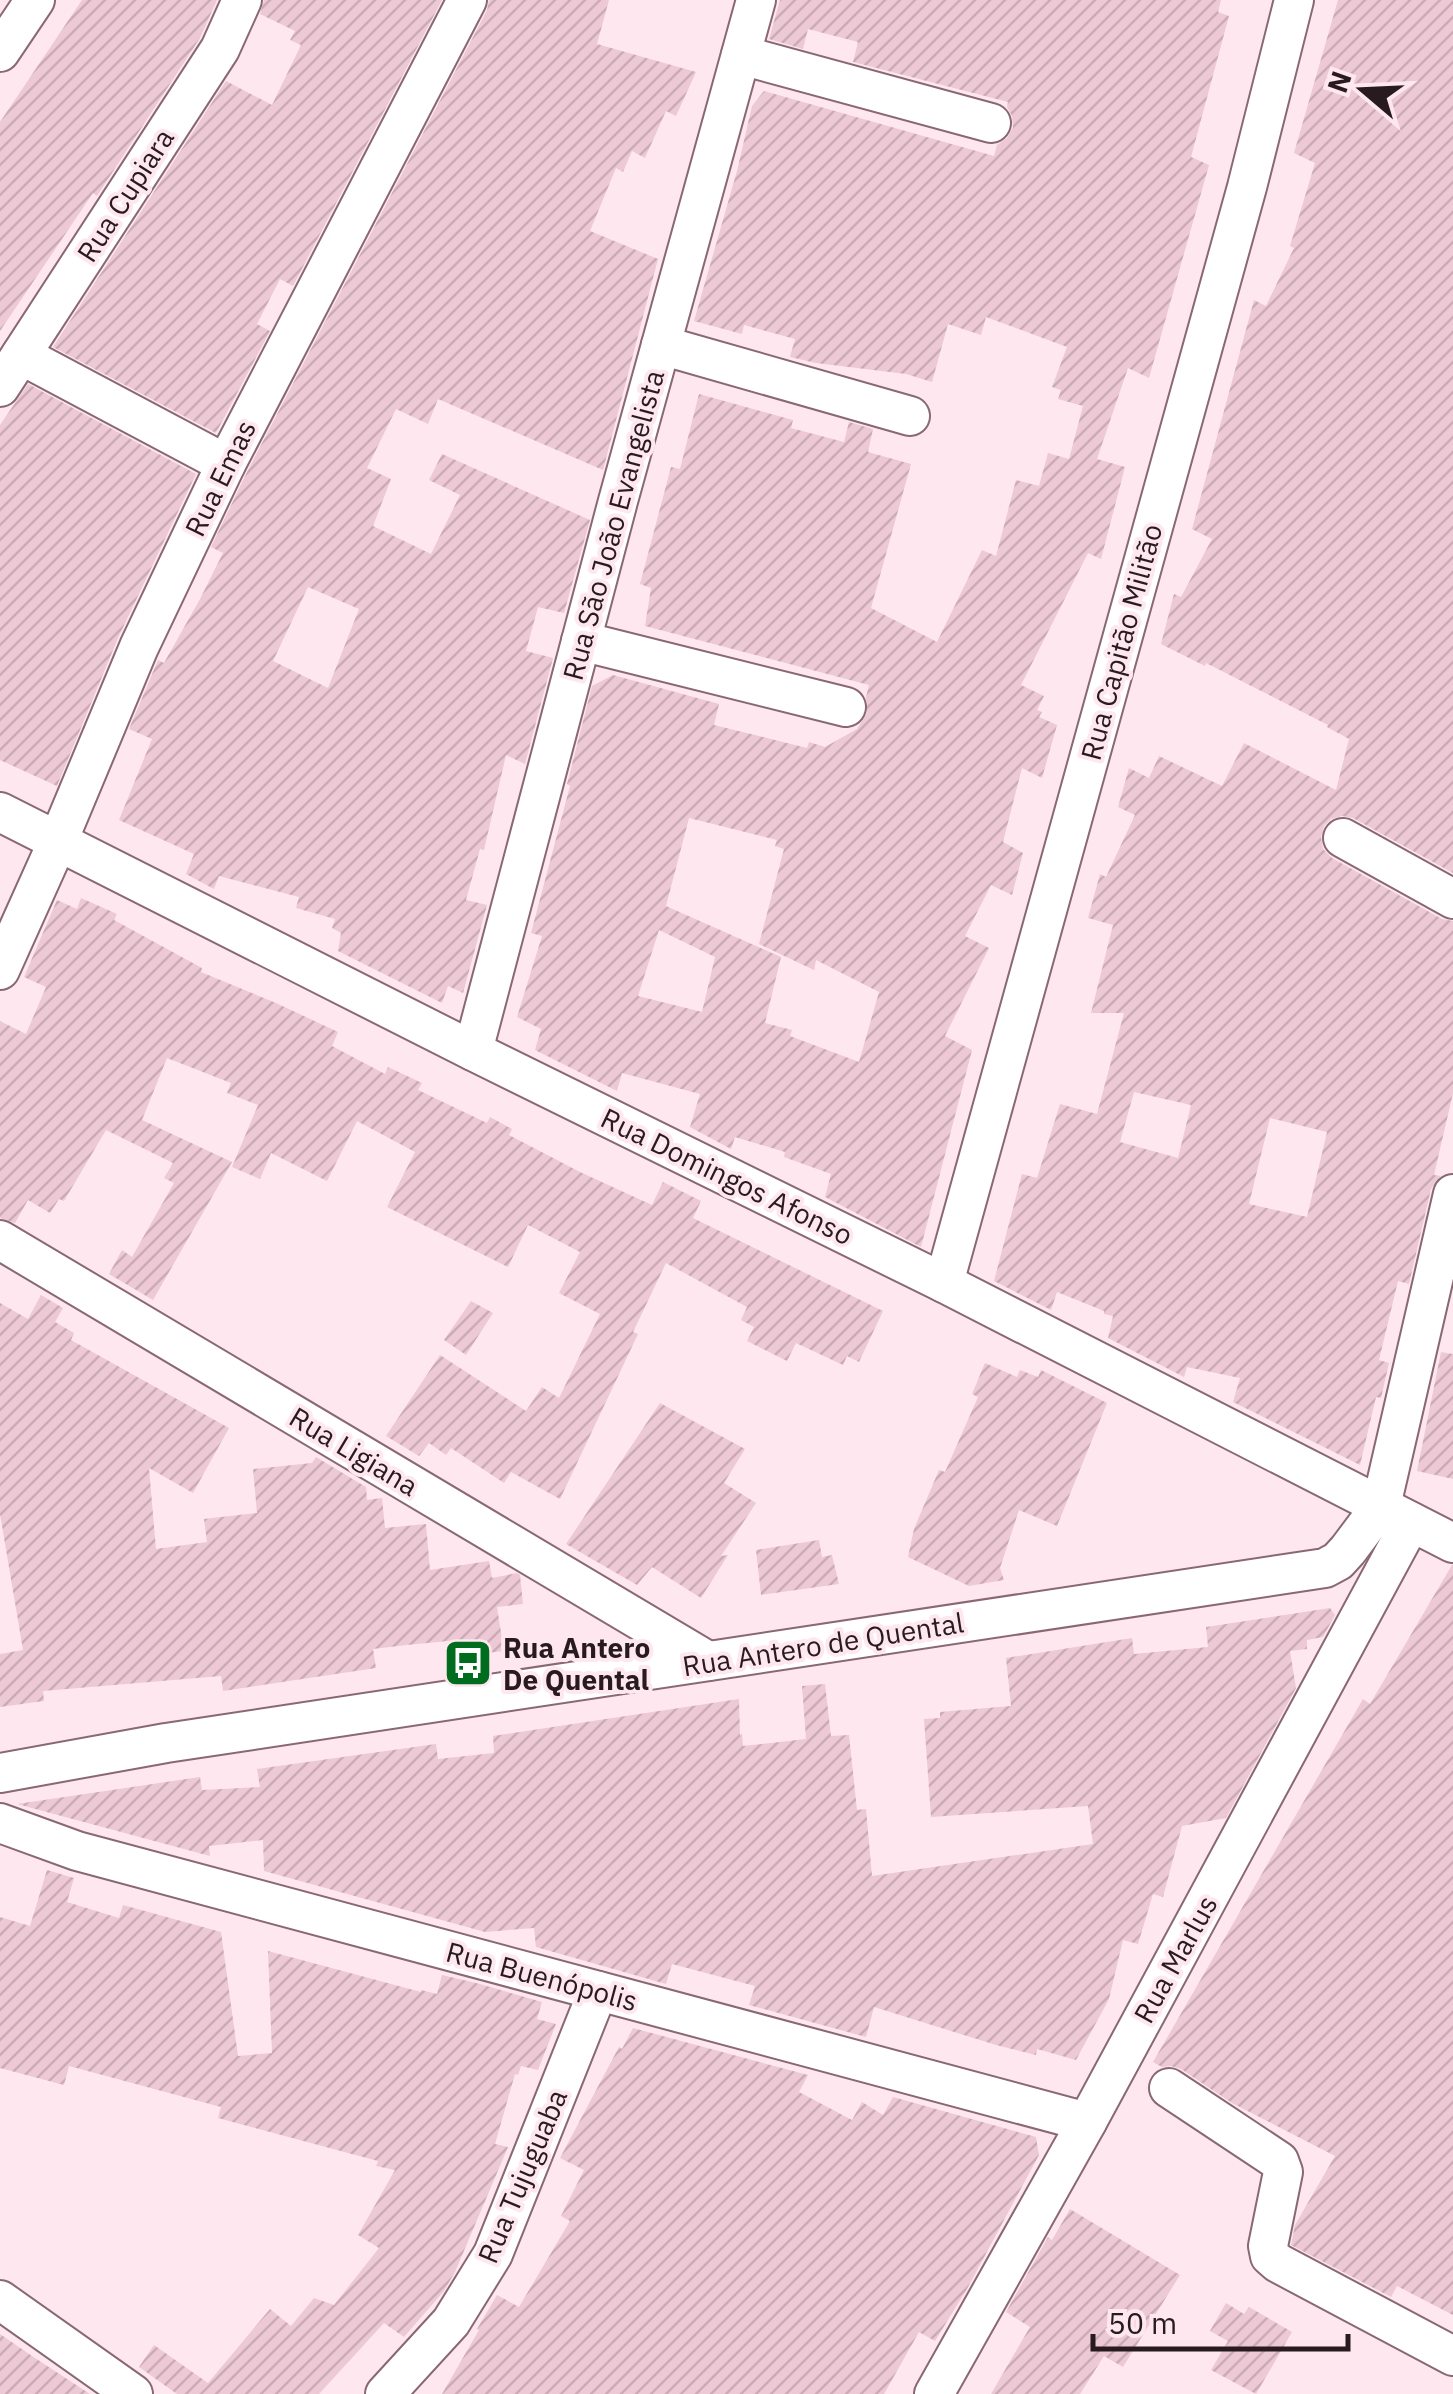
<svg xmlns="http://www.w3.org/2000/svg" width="1453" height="2394" viewBox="0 0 1453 2394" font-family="'IBM Plex Sans',sans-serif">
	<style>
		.building { fill: url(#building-hatch); fill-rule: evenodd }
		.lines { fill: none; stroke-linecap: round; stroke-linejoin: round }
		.minor-casing { stroke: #896874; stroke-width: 42 }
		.minor { stroke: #fff; stroke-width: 38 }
		.labels { text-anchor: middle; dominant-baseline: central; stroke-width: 8; stroke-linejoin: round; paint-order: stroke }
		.street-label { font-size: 28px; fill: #281b1f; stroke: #fee7ef }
		.poi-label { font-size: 28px; font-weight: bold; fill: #281b1f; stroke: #fee7ef; text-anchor: start }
	</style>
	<defs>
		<pattern id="building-hatch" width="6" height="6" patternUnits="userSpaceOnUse" patternTransform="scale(2.5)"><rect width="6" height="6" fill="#edc8d5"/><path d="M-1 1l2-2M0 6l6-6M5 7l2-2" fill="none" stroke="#cbabb6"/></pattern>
	</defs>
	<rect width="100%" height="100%" fill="#fee7ef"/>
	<g class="building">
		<path d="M82,0H217L200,38L97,196L93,193L0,331V122Z"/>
		<path d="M264,0H442L293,286L280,279L257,324L270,331L216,433L53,347L226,81L272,105L301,45L290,40L295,31L260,14Z"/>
		<path d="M489,0H609L597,44L696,72L676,116L666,111L645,158L632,151L623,172L616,168L590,231L658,259L603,470L438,399L428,424L396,409L367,468L391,479L373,526L431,554L460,495L429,480L442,454L590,520L564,613L538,607L526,651L553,658L525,764L506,755L484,850L480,849L466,900L487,905L463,993L448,986L442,1003L338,951L341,933L332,928L335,919L296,908L299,897L219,876L214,889L186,874L194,854L119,820L152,739L129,729L158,660L164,663L200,599L223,553L211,547L246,474L487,10ZM308,587L359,609L328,688L273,661Z"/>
		<path d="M780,0H1221L1218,12L1229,16L1191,157L1209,165L1149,378L1128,368L1097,459L1125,467L1101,559L1088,553L1021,685L1044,696L1037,710L1042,712L1039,717L1057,725L1042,778L1022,768L1003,842L1023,853L1012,895L991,885L965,936L989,948L945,1036L972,1050L921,1247L825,1197L831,1174L784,1157L785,1152L735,1137L731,1149L690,1127L700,1094L622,1073L617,1091L535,1050L541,1029L517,1017L542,936L531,933L570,786L567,784L592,686L613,675L719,704L714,725L807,748L809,742L825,747L857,729L867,713L866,697L869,685L645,626L651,588L640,584L671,467L680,469L699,394L793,420L791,428L844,442L849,422L873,429L868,452L911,464L871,608L937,642L982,550L996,556L1016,480L1039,486L1048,453L1069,459L1083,406L1058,399L1061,390L1052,387L1067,347L986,317L981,335L948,324L932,382L906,374L816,363L790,357L795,339L744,325L742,334L694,321L737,171L752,106L764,91L994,156L997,145L1007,138L1013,128L1012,116L1007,107L1008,102L853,62L858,42L808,29L803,49L769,39ZM689,818L777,840L775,846L784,849L759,944L814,970L816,960L879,992L859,1062L790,1036L792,1030L765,1023L781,957L666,906ZM659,930L715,957L702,1012L638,996Z"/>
		<path d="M1338,0H1453V873L1353,818L1342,816L1331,819L1324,826L1321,837L1323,849L1332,858L1442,919L1453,921V1093L1434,1175L1441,1176L1431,1189L1409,1284L1398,1281L1379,1360L1389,1363L1381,1398L1376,1397L1360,1465L1233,1402L1240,1378L1187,1367L1184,1377L1108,1338L1113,1316L1104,1314V1311L1057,1292L1051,1310L994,1281L1022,1174L1037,1178L1060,1104L1097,1114L1124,1013H1091L1113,925L1088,918L1100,874L1106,877L1135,815L1118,807L1129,768L1149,778L1159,756L1222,786L1244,743L1336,790L1349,739L1327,727L1328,725L1206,663L1205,666L1161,644L1174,594L1181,597L1212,539L1192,529L1254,300L1266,306L1294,248L1290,246L1315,163L1294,153ZM1134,1092L1191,1105L1178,1158L1120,1142ZM1270,1118L1327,1132L1307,1217L1249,1204Z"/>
		<path d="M28,384L196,474L118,638L57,786L0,760V425Z"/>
		<path d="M81,898L117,914L114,920L202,968L201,972L276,1003L338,1032L332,1046L385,1074L388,1067L422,1083L418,1090L487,1123L490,1117L512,1129L509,1135L580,1172L652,1205L663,1182L701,1201L693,1218L883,1311L859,1362L847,1356L843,1365L796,1343L787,1361L747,1341L754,1327L741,1320L747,1307L666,1263L633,1332L638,1334L560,1499L511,1472L504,1483L451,1448L446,1455L429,1443L419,1456L386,1436L440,1355L526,1411L542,1387L559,1398L600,1314L559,1293L580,1252L528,1225L508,1267L387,1207L415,1152L357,1121L327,1181L271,1153L260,1179L232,1167L258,1105L227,1093L231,1083L167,1058L142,1120L232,1162L153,1300L109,1274L122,1250L132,1257L174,1183L164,1178L173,1163L106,1130L64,1201L59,1199L50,1213L28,1200L15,1223L0,1218V1021L26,1034L46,987L24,977L57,900L77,909Z"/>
		<path d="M41,1295L63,1308L55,1322L74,1333L71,1340L229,1428L193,1493L149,1468L156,1549L207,1542L204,1519L257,1513L253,1469L312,1463L316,1457L366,1487L367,1500L382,1498L385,1528L426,1524L430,1570L489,1561L492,1578L517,1573L520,1575L523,1604L497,1607L504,1651L460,1656L458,1640L407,1645L373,1649L376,1668L223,1691L221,1676L43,1691L44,1701L0,1707V1654L23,1650L0,1514V1303L28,1319Z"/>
		<path d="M471,1301L493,1313L466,1355L444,1340Z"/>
		<path d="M1441,1352L1453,1354V1479L1417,1471Z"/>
		<path d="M985,1363L1017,1377L1020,1370L1038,1377L1041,1370L1107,1403L1057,1526L1019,1510L1000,1568L1004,1580L969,1586L908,1557L914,1529L939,1470L945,1472L978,1397L972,1394Z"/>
		<path d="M660,1403L745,1449L724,1483L756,1503L721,1556L728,1555L701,1598L652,1567L637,1585L566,1544Z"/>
		<path d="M819,1540L822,1557L832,1555L839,1584L761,1595L756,1550Z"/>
		<path d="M1452,1565H1453V2315L1397,2286L1391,2297L1291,2245L1295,2225L1335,2156L1232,2103L1181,2069L1171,2066L1162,2067L1153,2062L1363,1699L1370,1704Z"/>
		<path d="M1330,1608L1335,1615L1323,1637L1307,1640V1649L1290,1651L1296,1688L1226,1818L1182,1826L1163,1897L1153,1894L1138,1944L1123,1940L1109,1999L1076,2060L1037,2049L1036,2055L996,2045L874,2007L866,2037L749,2005L755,1986L672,1964L666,1984L536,1947L534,1928L485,1932L264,1871L263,1840L209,1846L210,1856L17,1804L200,1777L202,1790L260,1787L257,1769L436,1744L438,1759L494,1753L493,1736L739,1699L740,1736L742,1734L743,1746L806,1739L802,1686L825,1684L831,1736L849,1735L857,1810L866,1809L872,1876L1093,1844L1088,1806L931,1817L924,1719L940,1718V1712L1011,1706L1006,1658L1132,1638L1134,1654L1208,1647L1206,1627Z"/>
		<path d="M47,1870L74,1878L67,1902L119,1918L123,1905L221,1932L238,2056L272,2053L268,1951L421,1992V1990L437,1994L442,1975L480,1984L542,2002L537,2019L556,2024L538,2070L521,2066L518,2075L515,2074L495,2144L508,2147L455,2272L444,2291L404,2337L384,2323L319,2394H177L139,2367L154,2345L208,2383L270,2309L291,2326L314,2298L334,2305L379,2248L358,2235L395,2170L376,2166L378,2161L218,2118L221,2107L69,2066L64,2085L0,2068V1917L30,1926Z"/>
		<path d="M633,2028L808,2075L799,2092L852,2120L862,2102L883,2115L893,2097L1036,2137L1039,2155L967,2289L935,2341L919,2332L884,2394H442L479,2330L477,2329L497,2295L519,2307L570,2221L561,2216L584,2170L560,2158L619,2047L622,2049Z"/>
		<path d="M1070,2209L1180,2275L1123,2367L1104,2356L1080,2394H991L1030,2327L1006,2312L1048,2237L1052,2240Z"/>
		<path d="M1226,2303L1244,2314L1249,2307L1292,2332L1256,2394L1211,2370L1228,2341L1210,2331Z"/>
		<path d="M0,2334L32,2356L90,2394H0Z"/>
	</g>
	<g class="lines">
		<g class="minor-casing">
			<g id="minor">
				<path d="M0,52L35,0"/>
				<path d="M741,55L991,123"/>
				<path d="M661,345L910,416"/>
				<path d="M21,355L226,464"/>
				<path d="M0,387L220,49L242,0"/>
				<path d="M581,641L846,707"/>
				<path d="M0,812L473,1051L944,1283L1453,1543"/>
				<path d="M1343,838L1453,899"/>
				<path d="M0,970L58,841L139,647L226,464L467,0"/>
				<path d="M473,1051L618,501L756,0"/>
				<path d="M0,1240L708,1661"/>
				<path d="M944,1283L1247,187L1294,0"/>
				<path d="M0,1773L166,1743L1325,1568L1338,1561L1348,1550L1381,1506L1453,1194"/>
				<path d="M0,1823L77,1851L1087,2122"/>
				<path d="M1169,2088L1279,2161L1283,2172L1268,2246L1270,2256L1278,2263L1453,2356"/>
				<path d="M0,2300L133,2394"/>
				<path d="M385,2394L451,2322L493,2254L598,1991"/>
				<path d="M934,2394L1087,2122L1411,1522"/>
			</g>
		</g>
		<use href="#minor" class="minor"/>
	</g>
	<defs>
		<g id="bus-square" transform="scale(2.5)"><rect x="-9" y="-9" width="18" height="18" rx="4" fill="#006d1e" stroke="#fee7ef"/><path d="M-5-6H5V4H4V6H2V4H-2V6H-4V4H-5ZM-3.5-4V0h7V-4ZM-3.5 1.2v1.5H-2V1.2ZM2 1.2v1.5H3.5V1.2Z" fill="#fff"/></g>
	</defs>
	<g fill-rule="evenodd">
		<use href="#bus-square" x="468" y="1663"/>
	</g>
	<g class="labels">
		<g class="street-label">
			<text transform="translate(125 195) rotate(-57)">Rua Cupiara</text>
			<text transform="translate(220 478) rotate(-64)">Rua Emas</text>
			<text transform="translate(613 525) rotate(-75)">Rua São João Evangelista</text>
			<text transform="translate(1121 642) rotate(-75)">Rua Capitão Militão</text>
			<text transform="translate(727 1176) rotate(26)">Rua Domingos Afonso</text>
			<text transform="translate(354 1451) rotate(31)">Rua Ligiana</text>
			<text transform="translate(823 1644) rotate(-9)">Rua Antero de Quental</text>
			<text transform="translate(1175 1959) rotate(-61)">Rua Marlus</text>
			<text transform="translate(542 1976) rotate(15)">Rua Buenópolis</text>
			<text transform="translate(522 2176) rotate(-67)">Rua Tujuguaba</text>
		</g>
		<g class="poi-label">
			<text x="503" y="1647">Rua Antero<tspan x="503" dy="32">De Quental</tspan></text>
		</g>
	</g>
	<g transform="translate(1363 90) rotate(289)" stroke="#fee7ef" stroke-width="8" paint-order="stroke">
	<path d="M0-8L18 38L0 25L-18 38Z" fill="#281b1f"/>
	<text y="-15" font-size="28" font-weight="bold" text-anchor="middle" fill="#281b1f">N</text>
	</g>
	<path d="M1093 2334v15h255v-15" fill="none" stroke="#281b1f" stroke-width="5"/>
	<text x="1108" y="2334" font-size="30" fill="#281b1f" stroke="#fee7ef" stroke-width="8" paint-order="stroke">50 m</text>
</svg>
